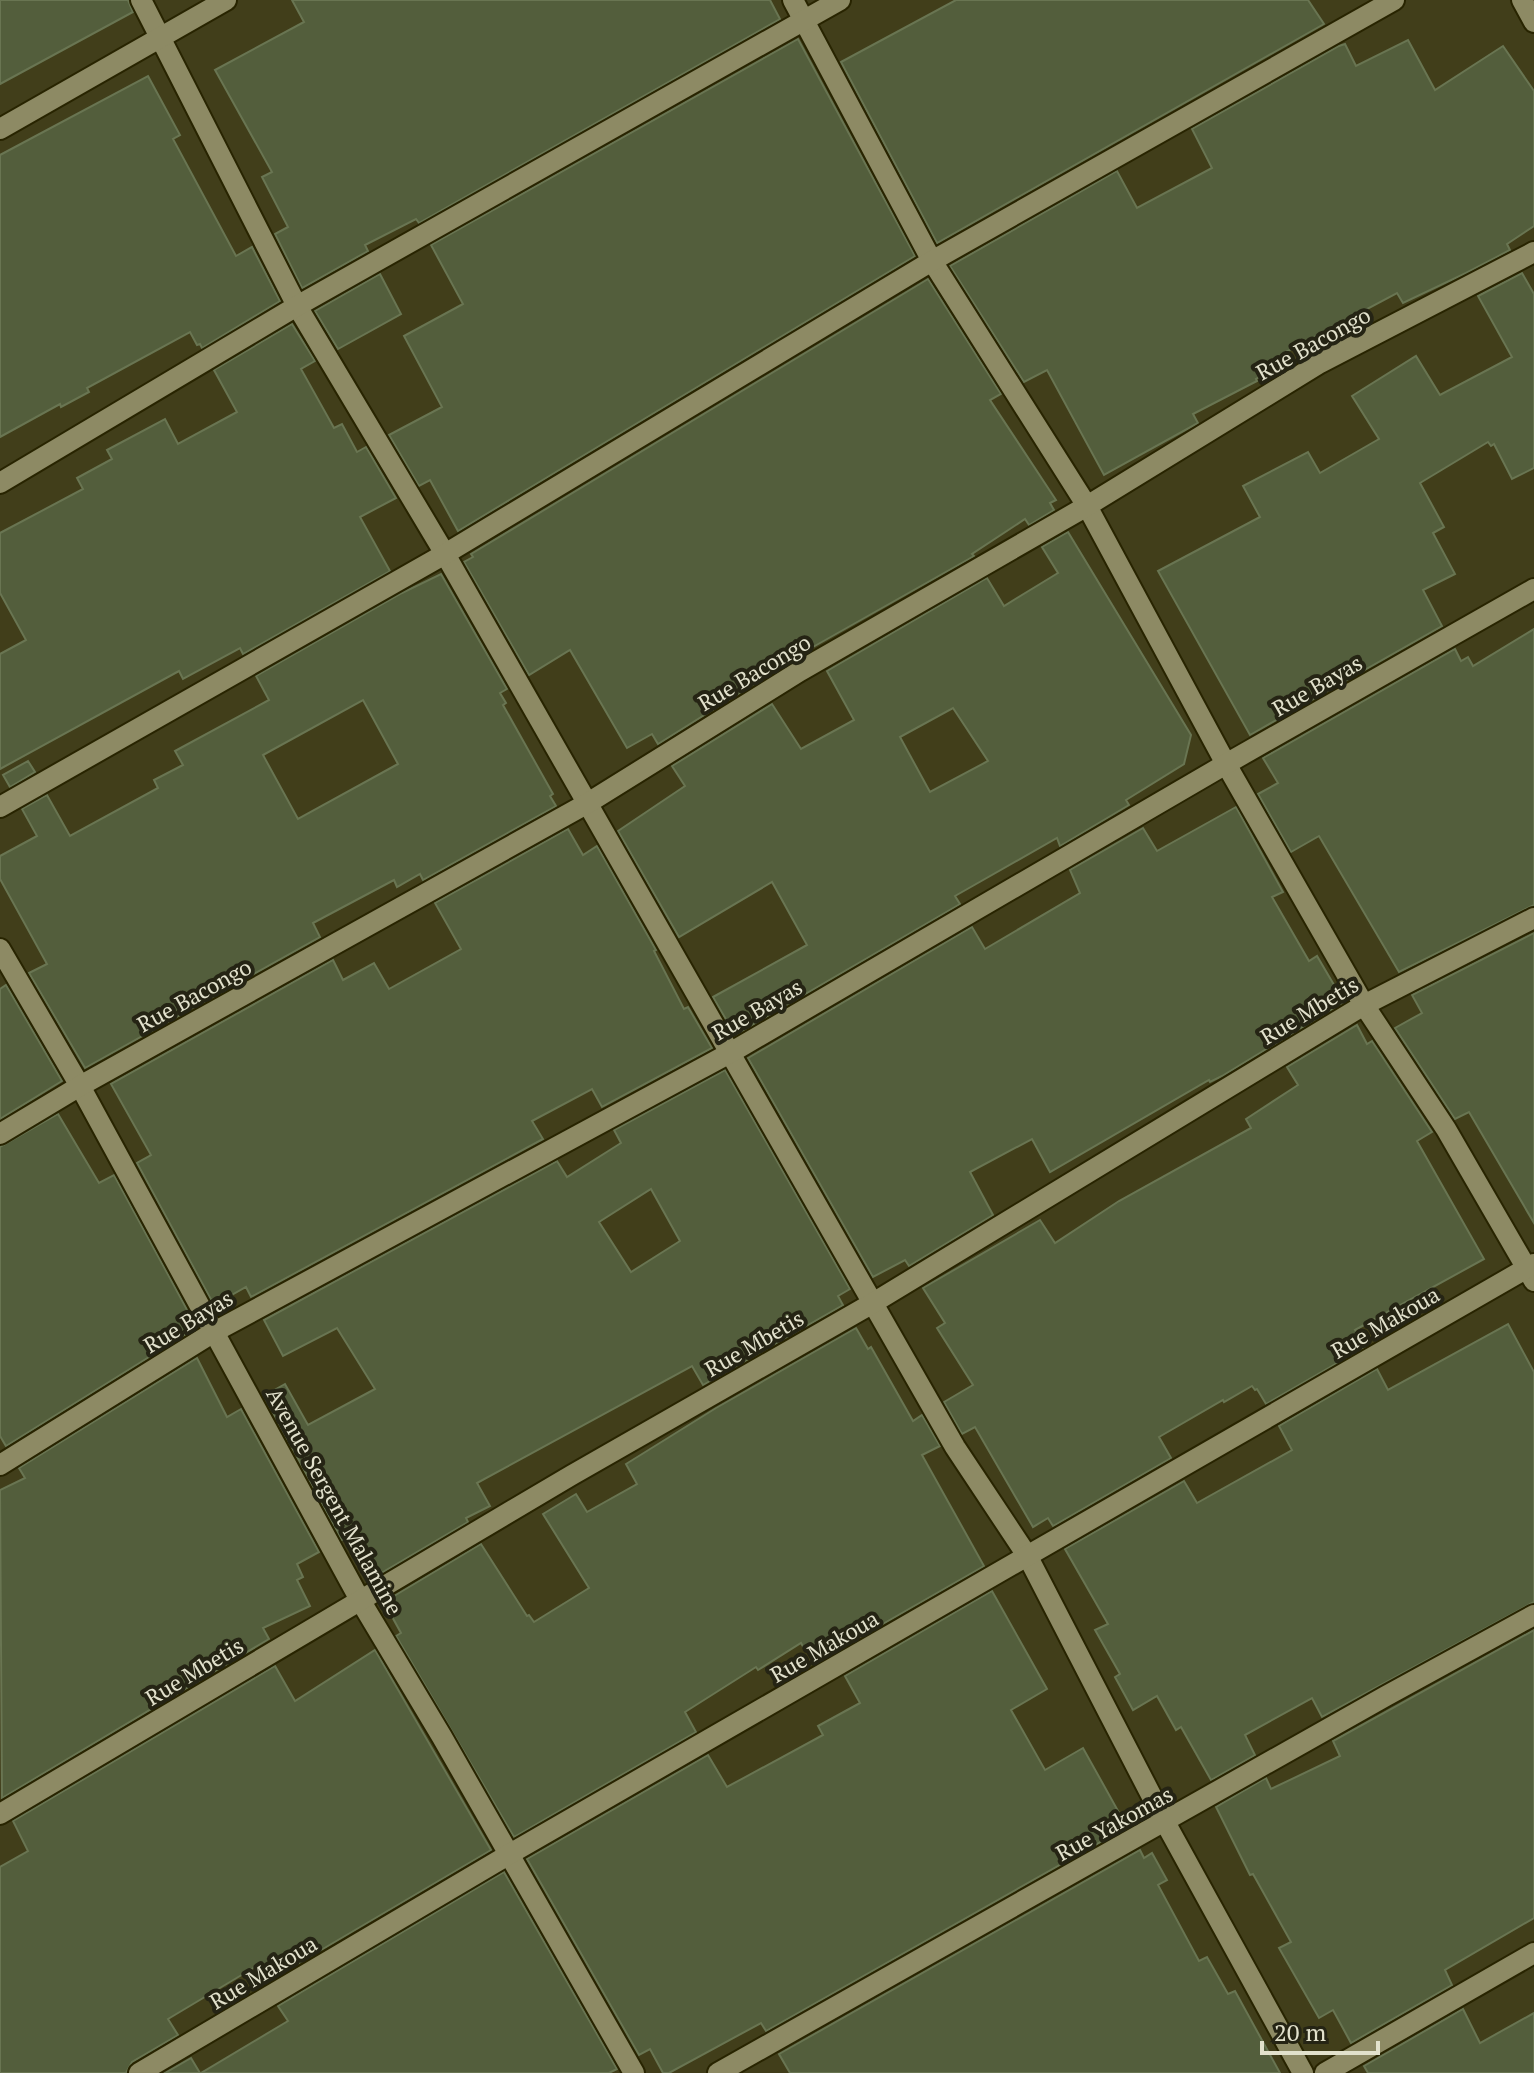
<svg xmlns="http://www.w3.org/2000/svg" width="1534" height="2073" viewBox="0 0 1534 2073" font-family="'PT Serif',serif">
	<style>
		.building { fill: #535e3c; stroke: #697552; stroke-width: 2; fill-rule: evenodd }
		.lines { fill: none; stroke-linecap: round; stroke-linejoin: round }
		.street-casing { stroke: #282400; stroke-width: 24 }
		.street { stroke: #8d8a64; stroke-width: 20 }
		.labels { text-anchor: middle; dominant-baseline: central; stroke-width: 8; stroke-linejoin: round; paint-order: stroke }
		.street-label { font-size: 22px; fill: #e2e1cc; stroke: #252414 }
	</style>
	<rect width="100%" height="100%" fill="#413e1a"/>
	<g class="building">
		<path d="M0,0H128L133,12L0,84Z"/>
		<path d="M292,0H770L780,19L419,223L416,219L365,245L368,251L302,288L275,234L288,227L262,177L272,172L215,70L304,22Z"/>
		<path d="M956,0H1308L1324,24L937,243L841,62Z"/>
		<path d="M798,39L915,256L458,531L430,480L419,486L389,435L442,407L404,336L463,304L431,245Z"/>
		<path d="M1408,40L1435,90L1503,46L1534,91V226L1507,244L1510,250L1466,273L1403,303L1397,293L1286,352L1290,360L1256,379L1257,381L1193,414L1198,423L1104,475L1047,370L1024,382L950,266L1117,171L1137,208L1212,168L1192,129L1339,46L1345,44L1356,66Z"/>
		<path d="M148,76L180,135L173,139L236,256L252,247L280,301L202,348L200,344L197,345L190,332L87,388L89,392L61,407L60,404L0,437V155Z"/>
		<path d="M1522,273L1534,294V468L1512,479L1494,444L1491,446L1488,442L1420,483L1444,527L1433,533L1455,574L1423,590L1442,626L1250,735L1158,571L1260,517L1243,486L1308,452L1320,473L1379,439L1352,396L1416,356L1440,395L1512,357L1478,296Z"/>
		<path d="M380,274L401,314L338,349L315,311Z"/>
		<path d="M928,279L1001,394L990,400L1056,500L1050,503L1054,510L1029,525L1025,519L972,554L974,556L813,647L658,744L652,734L627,748L570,650L529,675L464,562L473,557L471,554Z"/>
		<path d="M292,324L315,361L301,369L334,428L342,424L357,452L366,447L396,498L360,517L390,571L243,654L240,648L183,679L179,671L0,769V654L26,640L0,593V533L83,489L77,478L112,459L107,450L165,419L178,444L237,412L214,370Z"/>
		<path d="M1068,532L1191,735L1184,764L1126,800L1129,805L1060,846L1057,838L955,896L960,904L735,1035L713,997L807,945L772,882L679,937L618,831L685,786L672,766L772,704L801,749L854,720L827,671L987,578L1004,606L1058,573L1042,547ZM953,708L988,761L930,792L900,737Z"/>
		<path d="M441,574L507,689L500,693L506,703L503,705L553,794L550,796L556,806L423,880L420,874L397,887L394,880L313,923L320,937L85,1068L29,973L47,964L0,879V856L37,836L22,809L47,795L70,836L158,788L154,780L183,765L175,751L269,700L256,676L402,593ZM363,700L398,764L298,819L263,755Z"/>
		<path d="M1534,629V905L1399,972L1319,836L1291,852L1258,794L1278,783L1263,758L1455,649L1461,661L1468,657L1473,666Z"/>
		<path d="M28,761L35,772L10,787L3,775Z"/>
		<path d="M1236,807L1283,892L1272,897L1309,961L1317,956L1344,1002L1222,1076L1210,1082L1209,1080L1050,1172L1032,1139L970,1172L993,1215L909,1266L905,1260L873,1277L748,1058L972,927L985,949L1080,893L1070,870L1143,828L1157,851Z"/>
		<path d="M568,829L583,855L597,846L656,950L654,951L684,1009L688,1007L712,1048L602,1107L592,1089L532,1121L543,1139L251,1297L246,1287L214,1305L137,1163L151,1155L111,1084L333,960L343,980L374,963L389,989L461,949L435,903Z"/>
		<path d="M1534,933V1223L1469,1112L1455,1119L1395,1028L1422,1013L1412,995Z"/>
		<path d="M6,985L62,1081L0,1119V989Z"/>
		<path d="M1357,1025L1367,1044L1372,1041L1432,1132L1417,1141L1484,1259L1355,1330L1365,1347L1266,1404L1257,1389L1255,1390L1252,1386L1224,1402L1223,1400L1159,1437L1171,1458L1053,1526L1048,1518L1033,1527L975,1427L962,1434L944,1402L973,1385L937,1328L945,1323L923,1288L1040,1220L1055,1243L1119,1201L1251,1128L1246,1119L1298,1085L1287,1067Z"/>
		<path d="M725,1070L850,1289L838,1296L843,1305L703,1385L692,1366L477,1483L490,1506L466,1518L468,1522L371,1579L349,1537L342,1540L264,1396L285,1384L308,1425L375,1389L337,1328L283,1356L264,1320L557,1161L567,1177L621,1143L614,1130ZM651,1189L680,1241L631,1272L599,1222Z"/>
		<path d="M58,1114L99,1183L114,1175L191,1317L181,1322L186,1334L6,1446L0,1436V1147Z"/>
		<path d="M1508,1324L1534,1372V1602L1322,1717L1312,1698L1245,1735L1255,1755L1211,1780L1181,1727L1176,1730L1157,1696L1133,1710L1115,1677L1120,1674L1095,1630L1108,1624L1065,1549L1184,1481L1197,1503L1292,1450L1279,1426L1377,1369L1388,1390Z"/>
		<path d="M856,1328L868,1349L871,1347L913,1421L922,1415L940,1446L922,1455L984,1566L832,1653L824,1639L805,1650L801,1643L758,1670L756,1667L685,1712L696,1732L514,1837L396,1636L401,1633L384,1602L481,1544L527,1616L529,1615L534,1622L589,1588L543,1514L576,1494L587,1512L637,1484L626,1464L716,1408Z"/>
		<path d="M197,1358L227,1417L241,1409L319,1552L297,1564L303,1577L297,1580L310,1606L263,1628L269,1639L2,1798L0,1490L25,1478L19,1468Z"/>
		<path d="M992,1591L1047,1689L1011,1710L1045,1770L1083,1748L1127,1827L766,2031L761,2023L669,2073H663L650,2049L639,2055L527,1859L708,1755L727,1787L823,1735L818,1726L860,1703L845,1676Z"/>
		<path d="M1534,1630V1918L1445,1970L1452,1985L1351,2043L1333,2010L1319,2018L1279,1948L1291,1942L1253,1874L1250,1875L1216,1807L1266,1778L1271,1789L1340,1756L1333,1741Z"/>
		<path d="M375,1650L491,1850L265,1983L255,1967L168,2019L178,2035L132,2062L126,2073H0V1867L28,1851L13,1821L275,1666L295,1701Z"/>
		<path d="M1140,1850L1144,1858L1152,1853L1167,1880L1158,1885L1199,1961L1207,1957L1228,1994L1235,1991L1280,2073H790L779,2054Z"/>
		<path d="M504,1872L617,2069L609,2073H201L288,2021L278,2006Z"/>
		<path d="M1463,2009L1480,2043L1534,2013V2073H1368L1364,2066Z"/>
		<path d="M191,2058L200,2073H165Z"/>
	</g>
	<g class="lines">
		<g class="street-casing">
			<g id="street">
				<path d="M141,0L297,306L445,554L955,1447L1028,1557L1165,1822L1303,2073"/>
				<path d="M793,0L932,261L1087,506L1226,764L1364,1005L1446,1129L1534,1281"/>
				<path d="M1522,0L1534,22"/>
				<path d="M0,129L226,0"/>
				<path d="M0,483L297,306L840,0"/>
				<path d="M0,807L445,554L932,261L1394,0"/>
				<path d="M0,949L80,1086L360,1600L442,1737L634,2073"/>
				<path d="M0,1134L80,1086L588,803L800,671L1087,506L1320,363L1534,252"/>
				<path d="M0,1465L214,1332L730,1053L1226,764L1534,589"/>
				<path d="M0,1814L572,1475L873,1303L1364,1005L1534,918"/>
				<path d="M139,2073L508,1855L1534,1264"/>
				<path d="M718,2073L1386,1696L1534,1615"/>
				<path d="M1325,2073L1534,1953"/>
			</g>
		</g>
		<use href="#street" class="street"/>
	</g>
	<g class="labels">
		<g class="street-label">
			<text transform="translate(1313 343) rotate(-29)">Rue Bacongo</text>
			<text transform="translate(754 672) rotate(-31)">Rue Bacongo</text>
			<text transform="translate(1317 685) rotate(-30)">Rue Bayas</text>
			<text transform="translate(194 995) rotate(-29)">Rue Bacongo</text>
			<text transform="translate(757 1009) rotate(-30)">Rue Bayas</text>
			<text transform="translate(1309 1010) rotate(-31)">Rue Mbetis</text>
			<text transform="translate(188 1321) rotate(-31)">Rue Bayas</text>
			<text transform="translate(1385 1322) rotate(-30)">Rue Makoua</text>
			<text transform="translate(754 1343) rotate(-30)">Rue Mbetis</text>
			<text transform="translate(335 1501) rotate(61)">Avenue Sergent Malamine</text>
			<text transform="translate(824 1646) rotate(-30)">Rue Makoua</text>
			<text transform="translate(194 1671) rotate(-31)">Rue Mbetis</text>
			<text transform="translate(1114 1823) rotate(-29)">Rue Yakomas</text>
			<text transform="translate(263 1972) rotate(-31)">Rue Makoua</text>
		</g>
	</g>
	<path d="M1262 2041v12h116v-12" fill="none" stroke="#e2e1cc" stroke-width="4"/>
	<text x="1274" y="2041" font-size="24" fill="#e2e1cc" stroke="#252414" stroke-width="6" paint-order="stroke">20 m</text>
</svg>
